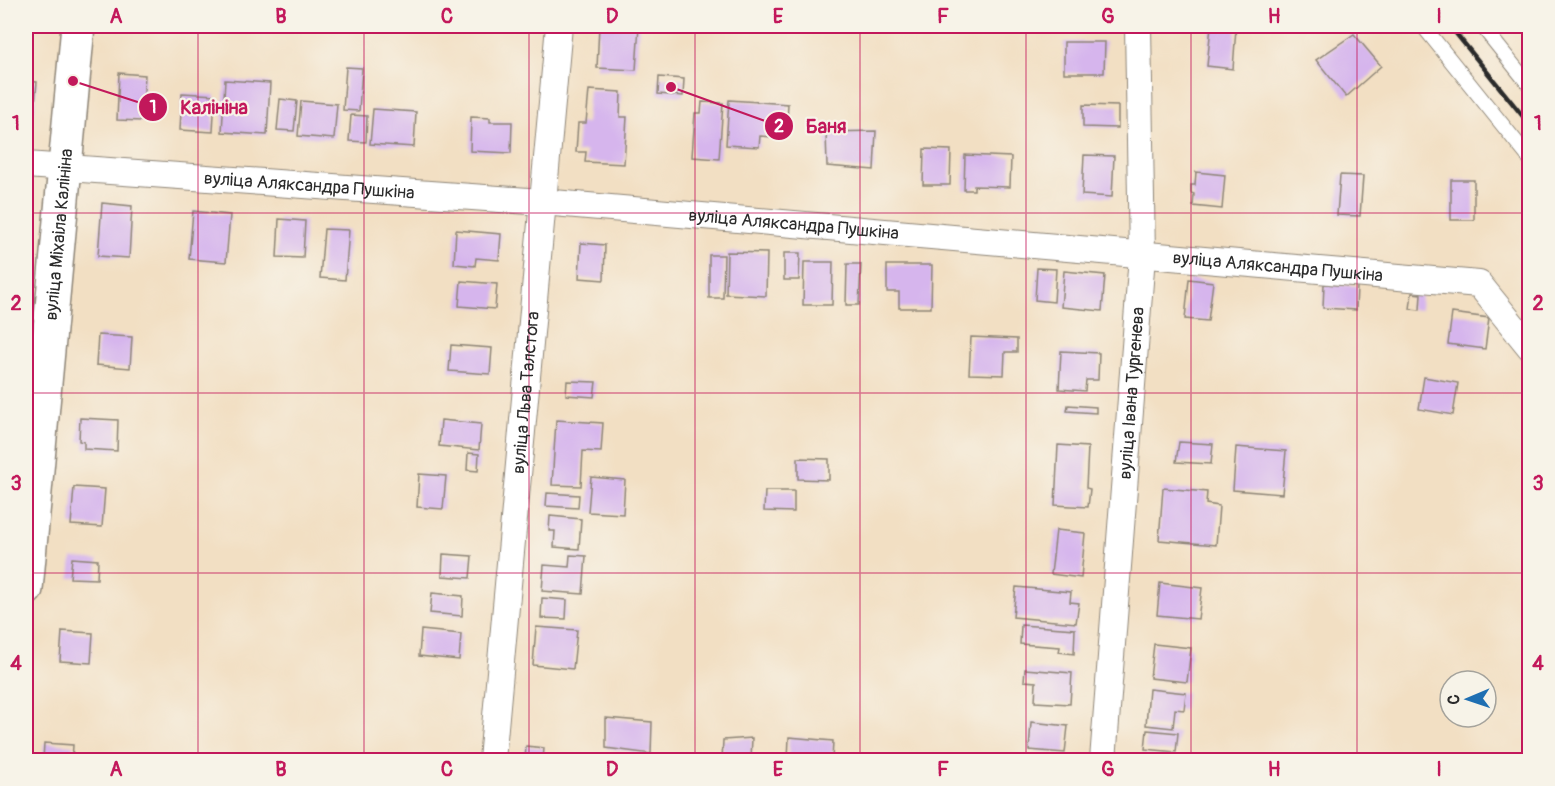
<svg xmlns="http://www.w3.org/2000/svg" width="1555" height="786" viewBox="0 0 1555 786" font-family="Pangolin,sans-serif">
	<style>
		.building { fill: #d6b5ed }
		.lines { fill: none; stroke-linecap: round; stroke-linejoin: round }
		.service-casing { stroke: #8e8577; stroke-width: 16 }
		.minor-casing { stroke: #8e8577; stroke-width: 28 }
		.secondary-casing { stroke: #8e8577; stroke-width: 36 }
		.service { stroke: #fff; stroke-width: 14 }
		.minor { stroke: #fff; stroke-width: 26 }
		.secondary { stroke: #fff; stroke-width: 33 }
		.rail { stroke: #2b2b2b; stroke-width: 4.5 }
		.grid { fill: none; stroke: #c2185b; stroke-width: 1.5; stroke-opacity: 0.55 }
		.labels { text-anchor: middle; dominant-baseline: central; stroke-width: 4.5; stroke-linejoin: round; paint-order: stroke }
		.street-label { font-size: 18px; fill: #2b2b2b; stroke: #f7f3e8 }
		.leader { fill: none; stroke: #c2185b; stroke-width: 2 }
		.callout-dot { fill: #c2185b; stroke: #f7f3e8; stroke-width: 2 }
		.mark-label { font-size: 18px; text-anchor: middle; font-weight: bold; fill: #fff }
		.callout-label { font-size: 20px; text-anchor: middle; font-weight: bold; fill: #c2185b; stroke: #f7f3e8; stroke-width: 4.5; stroke-linejoin: round; paint-order: stroke }
		.neatline { fill: none; stroke: #c2185b; stroke-width: 2 }
		.grid-label { font-size: 20px; text-anchor: middle; font-weight: bold; fill: #c2185b }
	</style>
	<rect width="100%" height="100%" fill="#f7f3e8"/>
	<filter id="ink" filterUnits="userSpaceOnUse"><feTurbulence type="fractalNoise" baseFrequency=".0167" numOctaves="2"/><feDisplacementMap in="SourceGraphic" scale="12" xChannelSelector="R" yChannelSelector="G"/><feConvolveMatrix kernelMatrix="1 2 1 2 8 2 1 2 1" color-interpolation-filters="sRGB"/></filter>
	<filter id="wash" filterUnits="userSpaceOnUse"><feTurbulence type="fractalNoise" baseFrequency=".008" numOctaves="4" result="noise"/><feDisplacementMap in="SourceGraphic" scale="24" xChannelSelector="R" yChannelSelector="G"/><feGaussianBlur stdDeviation="1.35" result="paint"/><feColorMatrix in="noise" values="0 0 0 0 0 0 0 0 0 0 0 0 0 0 0 0 0 1.4 0 .05"/><feComposite in="paint" operator="in"/></filter>
	<g filter="url(#wash)">
		<rect width="100%" height="100%" fill="#f2dfc3"/>
		<g id="blocks">
			<g class="building">
				<path d="M599,26H639L636,70L597,68Z"/>
				<rect x="1055" y="26" width="32" height="5"/>
				<path d="M1211,26L1236,28L1233,69L1207,66Z"/>
				<path d="M1354,34L1381,66L1346,97L1316,60Z"/>
				<path d="M1064,42H1105L1104,73H1064Z"/>
				<path d="M346,67L362,68L359,111L343,110Z"/>
				<path d="M119,73L145,75L142,121L117,120Z"/>
				<path d="M659,77L684,79L683,96L658,94Z"/>
				<path d="M225,80L270,83L267,135L222,132Z"/>
				<path d="M26,81L37,82L34,114L26,113Z"/>
				<path d="M589,90L621,92L620,117H627L624,164L585,162L586,152H576L578,123H586Z"/>
				<path d="M182,93L215,95L213,132L180,130Z"/>
				<path d="M280,99L297,101L294,131L277,130Z"/>
				<path d="M729,100L788,104L786,138L760,136L759,147L726,145Z"/>
				<path d="M301,101L337,104L334,139L298,136Z"/>
				<path d="M702,102L723,103L719,159L692,157L695,113H701Z"/>
				<path d="M1083,105L1118,106V128L1083,127Z"/>
				<path d="M373,109L416,112L414,147L370,144Z"/>
				<path d="M351,115L367,116L366,142L349,141Z"/>
				<path d="M471,117L490,118V122H512L511,153L470,151Z"/>
				<path d="M876,131L874,170L827,166L826,132Z"/>
				<path d="M924,149L951,150L950,185H923Z"/>
				<path d="M965,155L1011,157L1010,187L974,186V190H964Z"/>
				<path d="M1084,155L1114,156L1112,197L1082,195Z"/>
				<path d="M1196,172L1225,175L1222,209L1193,206L1194,194L1191,193V185H1195Z"/>
				<path d="M1340,175L1363,176L1360,216L1337,215Z"/>
				<rect x="1451" y="180" width="23" height="40"/>
				<path d="M102,203L132,206L129,258L98,256Z"/>
				<path d="M193,211L230,215L226,262L189,259Z"/>
				<path d="M279,219L305,221L303,258L277,257Z"/>
				<path d="M324,229L349,230L345,280L320,278Z"/>
				<path d="M456,230L501,234L499,260L476,258L475,266L454,264Z"/>
				<path d="M581,243L605,245L604,280L579,278Z"/>
				<path d="M727,252L767,253L766,296L726,294Z"/>
				<path d="M784,253H800L799,280H784Z"/>
				<path d="M709,255H724L723,298H709Z"/>
				<path d="M804,262H833L832,305H803Z"/>
				<path d="M847,264H861L859,305H846Z"/>
				<path d="M887,265H932L931,308H899V292H887Z"/>
				<path d="M1037,268L1056,269L1054,302L1035,300Z"/>
				<path d="M1064,271L1105,275L1102,311L1061,307Z"/>
				<path d="M1189,279L1213,282L1208,321L1185,319Z"/>
				<path d="M461,281L497,284L495,309L459,306Z"/>
				<path d="M1324,284L1357,286L1356,310L1323,308Z"/>
				<path d="M1412,293L1421,294L1420,310L1410,309Z"/>
				<path d="M1452,313L1489,318L1485,349L1448,344Z"/>
				<path d="M98,335L132,337L130,368L96,365Z"/>
				<path d="M971,337L1017,339V352H1005L1004,375L969,374Z"/>
				<path d="M451,345L492,348L490,374L449,371Z"/>
				<path d="M1061,351L1099,353L1098,380H1086L1085,391L1059,389Z"/>
				<path d="M1424,377L1458,383L1453,415L1419,409Z"/>
				<path d="M567,381L596,382L594,397L566,395Z"/>
				<path d="M1068,405L1096,407V413L1067,411Z"/>
				<path d="M80,418L118,420L117,451L84,449V442L79,441Z"/>
				<path d="M441,420L481,424L479,450L439,446Z"/>
				<path d="M556,420L603,423L601,452L583,451L581,486L552,485Z"/>
				<path d="M1179,442L1213,444L1211,464L1176,462Z"/>
				<path d="M1058,445L1088,447L1086,488L1090,489L1088,507L1055,505Z"/>
				<path d="M1236,447L1286,451L1282,494L1233,490Z"/>
				<path d="M468,453L479,454L478,471L467,470Z"/>
				<path d="M798,458L829,459V480L798,479Z"/>
				<path d="M419,474L446,476L443,509L417,507Z"/>
				<path d="M591,477L625,480L623,514L588,512Z"/>
				<path d="M74,487L105,489L102,527L71,525Z"/>
				<path d="M1163,488L1207,492L1206,504L1219,506L1216,545L1159,540Z"/>
				<path d="M765,491H794V512L764,511Z"/>
				<path d="M547,493L579,495L578,508L546,506Z"/>
				<path d="M550,516L581,519L579,549L554,547L555,531H549Z"/>
				<path d="M1056,530L1085,533L1081,578L1051,574Z"/>
				<path d="M443,554L472,556L470,578L442,576Z"/>
				<path d="M570,555L586,556L583,594L542,591L544,565L569,567Z"/>
				<path d="M72,558L98,560L97,579L70,578Z"/>
				<path d="M1160,583L1202,588L1198,619L1157,615Z"/>
				<path d="M1016,587L1071,592L1070,602L1079,603L1076,623L1013,617Z"/>
				<path d="M432,593L463,596L462,616L430,613Z"/>
				<path d="M542,598L567,600L566,619L541,618Z"/>
				<path d="M1021,625L1075,629L1074,654L1059,652L1060,647L1020,644Z"/>
				<path d="M536,627L577,630L573,669L533,665Z"/>
				<path d="M421,630L461,634L459,660L419,656Z"/>
				<path d="M62,631L93,633L91,663L60,661Z"/>
				<path d="M1154,644L1191,648L1187,682L1150,678Z"/>
				<path d="M1025,669L1072,673L1070,704L1035,702L1036,682L1024,681Z"/>
				<path d="M1149,689L1186,693L1184,710L1175,709L1173,728L1146,725Z"/>
				<path d="M606,718L652,722L651,754L606,748Z"/>
				<path d="M1031,722L1068,726L1065,753L1029,750Z"/>
				<path d="M1147,730L1178,733L1176,752L1145,749Z"/>
				<path d="M789,737L833,741L832,760H788Z"/>
				<path d="M752,738L751,760H722L723,740Z"/>
				<path d="M44,743L73,745L72,760H43Z"/>
				<path d="M526,746L544,748L543,760H525Z"/>
				<path d="M1144,755L1182,759V760H1144Z"/>
			</g>
		</g>
	</g>
	<g filter="url(#ink)">
		<use href="#blocks" fill-opacity="0" stroke="#8e8577" stroke-width="1.5"/>
		<g class="lines">
			<g class="service-casing">
				<g id="service">
					<path d="M1423,26L1530,159"/>
					<path d="M1482,26L1530,86"/>
				</g>
			</g>
			<g class="minor-casing">
				<g id="minor">
					<path id="s1" d="M26,165L542,202L1479,284L1530,347"/>
					<path id="s2" d="M492,760L559,26"/>
					<path id="s3" d="M1103,760L1142,256L1138,26"/>
				</g>
			</g>
			<g class="secondary-casing">
				<g id="secondary">
					<path id="s4" d="M26,589L78,26"/>
				</g>
			</g>
			<use href="#service" class="service"/>
			<use href="#minor" class="minor"/>
			<use href="#secondary" class="secondary"/>
			<path class="rail" d="M1450,26L1530,125"/>
		</g>
	</g>
	<path class="grid" d="M198,26V760M364,26V760M529,26V760M695,26V760M860,26V760M1026,26V760M1191,26V760M1357,26V760M26,213H1530M26,393H1530M26,573H1530"/>
	<g class="labels">
		<g class="street-label">
			<text stroke="none"><textPath href="#s1" startOffset="284">вуліца Аляксандра Пушкіна</textPath></text>
			<text stroke="none"><textPath href="#s1" startOffset="770">вуліца Аляксандра Пушкіна</textPath></text>
			<text stroke="none"><textPath href="#s4" startOffset="356">вуліца Міхаіла Калініна</textPath></text>
			<text stroke="none"><textPath href="#s1" startOffset="1256">вуліца Аляксандра Пушкіна</textPath></text>
			<text stroke="none"><textPath href="#s2" startOffset="369">вуліца Льва Талстога</textPath></text>
			<text stroke="none"><textPath href="#s3" startOffset="368">вуліца Івана Тургенева</textPath></text>
		</g>
	</g>
	<path class="leader" d="M73 81L153 107M671 87L779 126"/>
	<g class="callout-dot">
		<circle cx="73" cy="81" r="6"/>
		<circle cx="671" cy="87" r="6"/>
		<circle cx="153" cy="107" r="15"/>
		<circle cx="779" cy="126" r="15"/>
	</g>
	<g class="mark-label">
		<text x="153" y="113">1</text>
		<text x="779" y="132">2</text>
	</g>
	<g class="callout-label">
		<text x="214" y="114">Калініна</text>
		<text x="826" y="133">Баня</text>
	</g>
	<rect width="1555" height="786" fill="none" stroke="#f7f3e8" stroke-width="66"/>
	<g transform="translate(1468 699) rotate(268)"><circle r="28" fill="#f7f3e8" stroke="#a5a39c" stroke-width="1.5"/>
	<path d="M0-4.5L10 22L0 15L-10 22Z" fill="#1f6fb2"/>
	<text y="-9" font-size="16" font-weight="bold" text-anchor="middle" fill="#2b2b2b">С</text>
	</g>
	<rect x="33" y="33" width="1489" height="720" class="neatline"/>
	<g class="grid-label">
		<text x="116" y="23">A</text>
		<text x="281" y="23">B</text>
		<text x="447" y="23">C</text>
		<text x="612" y="23">D</text>
		<text x="778" y="23">E</text>
		<text x="943" y="23">F</text>
		<text x="1108" y="23">G</text>
		<text x="1274" y="23">H</text>
		<text x="1439" y="23">I</text>
		<text x="16" y="130">1</text>
		<text x="1538" y="130">1</text>
		<text x="16" y="310">2</text>
		<text x="1538" y="310">2</text>
		<text x="16" y="490">3</text>
		<text x="1538" y="490">3</text>
		<text x="16" y="670">4</text>
		<text x="1538" y="670">4</text>
		<text x="116" y="776">A</text>
		<text x="281" y="776">B</text>
		<text x="447" y="776">C</text>
		<text x="612" y="776">D</text>
		<text x="778" y="776">E</text>
		<text x="943" y="776">F</text>
		<text x="1108" y="776">G</text>
		<text x="1274" y="776">H</text>
		<text x="1439" y="776">I</text>
	</g>
</svg>
